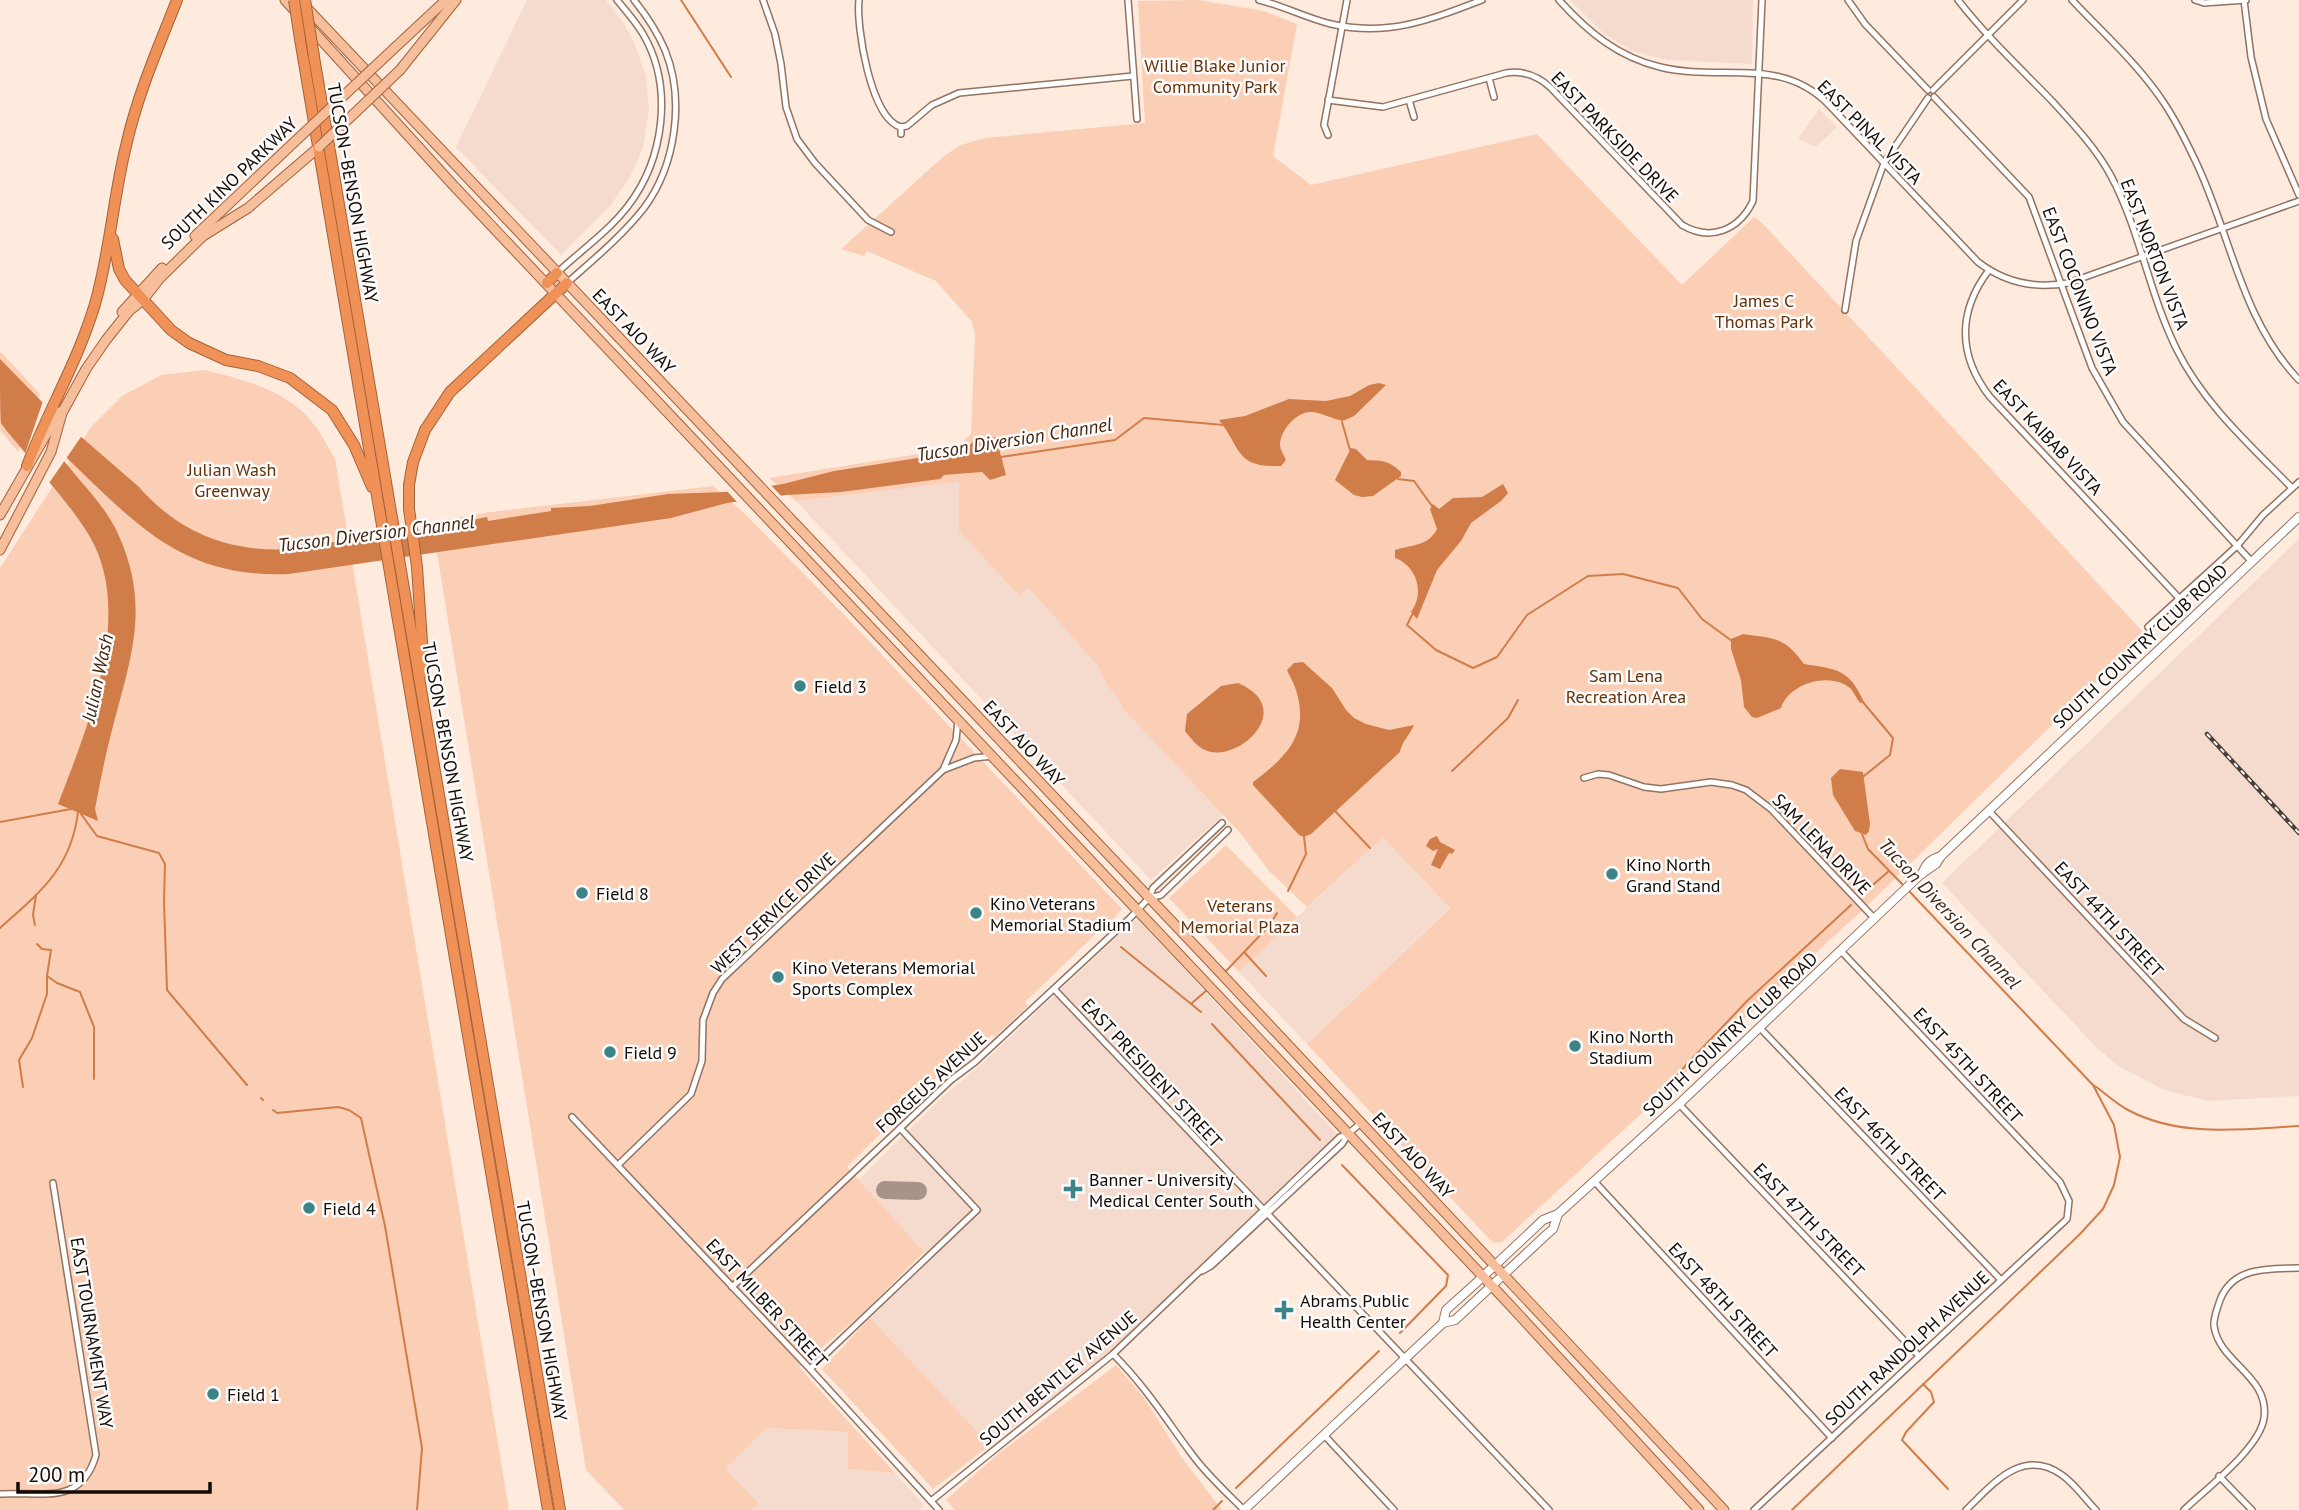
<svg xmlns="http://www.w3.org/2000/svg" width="2299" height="1510" viewBox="0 0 2299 1510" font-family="'PT Sans',sans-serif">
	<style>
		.built { fill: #f4dbcd }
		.green { fill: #facfb6 }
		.water { fill: #d07d4a }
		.pier { fill: #ffeade }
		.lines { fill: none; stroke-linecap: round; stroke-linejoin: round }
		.stream { stroke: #d07d4a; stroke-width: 2 }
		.taxiway { stroke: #a6948a; stroke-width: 18 }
		.street-casing { stroke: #927361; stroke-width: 8 }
		.secondary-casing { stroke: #927361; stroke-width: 10 }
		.primary-casing { stroke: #a3623a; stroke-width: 11 }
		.highway-casing { stroke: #a3623a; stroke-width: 12 }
		.street { stroke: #fff; stroke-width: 5 }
		.secondary { stroke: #fff; stroke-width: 8 }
		.primary { stroke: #f6be9a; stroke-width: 9 }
		.highway { stroke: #f09257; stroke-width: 10 }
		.rail-casing { stroke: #4c3f37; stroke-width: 4.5 }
		.rail { stroke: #fcfcfc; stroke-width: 2; stroke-dasharray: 5; stroke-linecap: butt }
		.primary-bridge-casing { stroke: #a3623a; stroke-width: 11; stroke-linecap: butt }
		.highway-bridge-casing { stroke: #a3623a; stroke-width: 12; stroke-linecap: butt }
		.primary-bridge { stroke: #f6be9a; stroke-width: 9 }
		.highway-bridge { stroke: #f09257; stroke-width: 10 }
		.poi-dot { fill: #3b8488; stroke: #fcfcfc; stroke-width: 2.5 }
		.labels { text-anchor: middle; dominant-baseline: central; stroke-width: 5; stroke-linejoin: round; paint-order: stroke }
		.park-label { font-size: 18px; fill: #663007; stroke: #fcfcfc }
		.street-label { font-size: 18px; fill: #150a04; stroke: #fcfcfc }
		.poi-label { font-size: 18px; fill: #150a04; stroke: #fcfcfc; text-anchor: start }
		.water-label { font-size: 19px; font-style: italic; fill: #44230d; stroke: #fcfcfc }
	</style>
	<rect width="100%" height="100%" fill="#ffeade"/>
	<g class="built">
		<path d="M527,0H606L624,23L635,45L646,76L649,109L643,148L631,175L611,205L561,255L456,147Z"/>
		<path d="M1570,0H1753L1752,64L1667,60L1632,51L1603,33Z"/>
		<path d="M1819,109L1837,127L1816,147L1798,139Z"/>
		<path d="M959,482L1019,595L1029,587L1097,665L1108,687L1119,699L1123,709L1223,815L1151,880L796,501Z"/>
		<path d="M2299,539V1096L2208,1101L2164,1090L2118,1066L2095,1046L1942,883Z"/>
		<path d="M1383,836L1450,907L1307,1044L1239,972Z"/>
		<path d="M1137,918L1337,1134L1108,1355L990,1445L870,1318L930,1260L858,1180L949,1091L974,1071Z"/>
		<path d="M766,1428L848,1432V1469L895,1473L924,1505L920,1510H752L758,1503L726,1469Z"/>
	</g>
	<g class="green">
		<path d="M1198,0L1264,11L1297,24L1273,156L1311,185L1537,134L1682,285L1754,217L1762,223L2145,634L1871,902L1502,1242L1493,1243L1307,1044L1450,908L1383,837L1307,907L1270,872L1241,834L1123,709L1119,699L1108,687L1097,665L1029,588L1019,595L959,531V482L796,501L769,478L956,448L971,434L975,334L972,322L936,281L867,251L864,256L841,249L944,156L961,145L985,138L1145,123L1138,1Z"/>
		<path d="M0,351L40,394L18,452L0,430Z"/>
		<path d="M205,370C245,380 290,391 315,426C323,436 328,448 335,459L509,1510H0V568L91,427L122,396L161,375Z"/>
		<path d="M713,486L744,513L852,623L1122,909L1107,926H1104L1025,1002L1028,1006L994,1037L992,1035L944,1070L847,1167L924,1252L864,1312L799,1367L895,1473L848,1469V1432L766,1428L726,1469L759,1504L752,1510H624L586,1470L432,522L491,512Z"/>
		<path d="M1226,845L1297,917L1239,972L1169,898Z"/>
		<path d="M870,1318L990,1445L933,1489L822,1369Z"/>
		<path d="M1116,1365L1145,1399L1182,1458L1222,1510H955L946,1500L998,1454Z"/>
	</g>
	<g class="water">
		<path d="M0,359L49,409L139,487C179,533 231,553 292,549V545C359,542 422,531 487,517L488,521L551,511V508L590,506L668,494L725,492L783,484L834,471L963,451L974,441L996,437L1006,475L990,480L982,472L944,475L940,479L841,492L786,495L727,503L671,518L289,574C175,579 130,516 53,445C73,477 104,501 119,536C151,608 130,660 112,730C105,756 100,783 95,809L98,821L58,804C87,729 135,614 90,537C71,505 44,477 21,448C15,440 6,431 1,423C0,414 0,371 0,359Z"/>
		<path d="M1379,383L1386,385L1354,416L1343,421C1333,419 1322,413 1312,412C1297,411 1280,430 1280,445C1280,450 1284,455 1286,460L1281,466C1235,468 1242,449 1219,420L1245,416L1289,399L1326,401L1350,396L1369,385Z"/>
		<path d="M1351,448L1356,449L1367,460C1383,461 1388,460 1401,472V476L1373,496L1362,497L1354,495L1335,480Z"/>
		<path d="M1503,484L1508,493L1501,501L1471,523L1461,541L1437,570L1417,619L1411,612C1425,593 1417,566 1395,558V550C1411,545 1429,546 1437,529L1430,509L1433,504L1439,509L1453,498L1482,497Z"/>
		<path d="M1743,634C1775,639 1784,636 1804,664C1837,669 1849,669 1864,702L1860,703C1857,699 1854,693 1851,689C1831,671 1789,683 1781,708L1757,718L1752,717L1744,707L1741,680L1731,649V639Z"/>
		<path d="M1303,662L1332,688L1346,710L1354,718L1366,724L1389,730L1414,725C1410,735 1402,741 1400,752L1311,834L1304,837L1299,835L1253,785V782C1286,757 1310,735 1296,690C1294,683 1290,677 1287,670L1294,663Z"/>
		<path d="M1238,683C1299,709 1236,765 1205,750C1197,747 1190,737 1185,731L1187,714L1221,686Z"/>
		<path d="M1840,769L1863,772L1870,824L1869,831L1866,835L1855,831L1833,795L1831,778Z"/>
		<path d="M1437,836L1440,842L1455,850L1452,854L1449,853L1440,869L1431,865L1438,849L1433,851L1426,846L1430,839Z"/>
	</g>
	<g class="pier">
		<path d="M44,398L83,434L47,486L24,457Z"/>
		<path d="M769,483L782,497L739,504L725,489Z"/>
	</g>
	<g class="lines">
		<g class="stream">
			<path d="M681,0L731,77"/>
			<path d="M1342,422L1350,450"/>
			<path d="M1001,457L1115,440L1144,418L1224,425"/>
			<path d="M1398,479L1414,481L1432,506"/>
			<path d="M1413,613L1407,625L1436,650L1473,668L1497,657L1527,615L1588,576L1623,574L1678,588L1702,619L1732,641"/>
			<path d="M1862,701L1893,738L1890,755L1864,776"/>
			<path d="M1452,771L1508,718L1518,700"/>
			<path d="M1335,811L1370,848"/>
			<path d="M81,814L97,836L159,853L165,864L164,902L167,990L247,1085"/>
			<path d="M0,822L71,809"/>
			<path d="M1862,834L1868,849L1904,886"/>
			<path d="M1908,890L2092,1084C2104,1092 2115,1103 2128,1110C2180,1138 2243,1129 2299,1126"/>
			<path d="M1288,891L1306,854L1304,837"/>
			<path d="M1861,895L1889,871"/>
			<path d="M35,925L33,915L36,895"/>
			<path d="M0,928C40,892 71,869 78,812"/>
			<path d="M37,944L42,949L51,950L47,976L57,983L80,992L94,1027V1079"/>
			<path d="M1121,947L1201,1012"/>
			<path d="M1245,953L1266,976"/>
			<path d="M1226,971L1269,926L1277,913"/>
			<path d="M1192,1003L1207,990"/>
			<path d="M1212,1024L1320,1140"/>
			<path d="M23,1087L19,1060L32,1038L47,994V976"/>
			<path d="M1671,1092L1672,1080L1748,1000L1851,905"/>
			<path d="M261,1098L263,1100"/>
			<path d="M273,1110L277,1113L338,1107L349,1110L361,1118L385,1226L422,1448L417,1510"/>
			<path d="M1342,1165L1448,1275L1446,1286L1400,1333"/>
			<path d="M1923,1384L1931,1392L1934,1402L1906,1432L1902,1440L1948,1489"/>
			<path d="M1236,1488L1379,1351"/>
			<path d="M1213,1510L1222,1501"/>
			<path d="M1792,1510L2080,1234L2103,1209L2114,1185L2120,1157L2114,1125L2093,1085"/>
		</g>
		<path class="taxiway" d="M885,1190L918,1191"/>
		<g class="street-casing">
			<g id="street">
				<path d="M763,0L775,34L781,64L786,107L797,139L815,163L868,220L891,232"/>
				<path d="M859,0C856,27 871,120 901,127"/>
				<path d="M1128,0L1137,119"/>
				<path d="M1259,0C1284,6 1306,18 1331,24C1387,37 1430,20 1482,0"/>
				<path d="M1559,0C1588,32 1618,57 1660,67C1720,82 1781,55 1829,105L1978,262C2004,282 2035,289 2068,283L2299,201"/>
				<path d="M1848,0L1865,24L1928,90"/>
				<path d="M1958,0C1986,36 2020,68 2052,101C2073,124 2096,148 2111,176C2140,230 2149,294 2177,350C2203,403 2251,446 2292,488"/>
				<path d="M2072,0C2103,33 2139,65 2164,103C2176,121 2186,141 2195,160C2231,234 2240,318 2299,380"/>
				<path d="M2195,0L2204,3L2246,0"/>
				<path d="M2244,0L2251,57L2266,119L2299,195"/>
				<path d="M1489,78L1494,97"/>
				<path d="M1933,90L2023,0"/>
				<path d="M1934,97L2029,197L2092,368L2123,422L2252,562"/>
				<path d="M1328,100L1383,107L1506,73C1524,70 1538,76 1551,88L1682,225C1711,242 1739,230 1753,201L1762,0"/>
				<path d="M1409,100L1414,117"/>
				<path d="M901,134V127L907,126L932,105L959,93L1133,76"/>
				<path d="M1328,135L1324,125L1347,0"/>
				<path d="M1989,270C1957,312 1958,356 1990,397L2179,598"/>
				<path d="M557,273C580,251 608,232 628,206C664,159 674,87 643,34C636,22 626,11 617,0"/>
				<path d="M567,283C593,260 622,236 644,208C676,165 685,99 665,50C657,31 646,15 634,0"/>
				<path d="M1845,310L1856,241L1884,163L1928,98"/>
				<path d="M2148,627L2237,546L2263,515L2299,482"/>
				<path d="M943,770L974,758L993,756"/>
				<path d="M1584,778L1598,774L1609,775L1644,787L1661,789L1711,782L1732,785L1746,790L1771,809L1874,918"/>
				<path d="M1989,811L2184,1019L2215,1038"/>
				<path d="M1149,898L1161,895L1228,830"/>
				<path d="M1054,989L1549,1510"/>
				<path d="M1760,1028L2001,1280"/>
				<path d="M1679,1104L1919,1356"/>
				<path d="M572,1117L810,1369L939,1510"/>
				<path d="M618,1165L691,1094L702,1061L703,1020L713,993L722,979L943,770L956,740L958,720"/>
				<path d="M1594,1181L1832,1438"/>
				<path d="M1202,1271L1211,1266L1342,1144L1349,1133L1361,1123"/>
				<path d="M732,1287L951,1080L975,1062L1130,918L1149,898L1153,888L1222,823"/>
				<path d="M1113,1354C1145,1386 1165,1418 1191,1453C1206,1474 1226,1492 1244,1510"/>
				<path d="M810,1369L977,1210L900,1128"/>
				<path d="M1324,1435L1394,1510"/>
				<path d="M2219,1476L2252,1510"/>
				<path d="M0,1494C41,1491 81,1507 96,1455L53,1183"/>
				<path d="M931,1501L1113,1354L1340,1137L1348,1134"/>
				<path d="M1754,1510L2067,1219L2069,1201L2060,1182L1841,951"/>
				<path d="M1966,1510C1993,1484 2022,1447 2062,1475C2075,1484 2085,1499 2096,1510"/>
				<path d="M2184,1510C2206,1489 2260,1448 2264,1418C2270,1376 2219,1363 2214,1326C2213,1318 2218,1307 2220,1300C2233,1266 2269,1269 2299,1268"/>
			</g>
		</g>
		<g class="secondary-casing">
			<g id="secondary">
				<path d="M1922,874C1926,864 1930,859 1941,856"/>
				<path d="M1443,1323L1446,1310L1475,1284L1543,1220L1558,1214L1679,1104L1920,875L1936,864L1941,856L2299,517"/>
				<path d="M1244,1510L1443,1323L1455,1320L1546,1235L1553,1229L1558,1214"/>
			</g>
		</g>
		<g class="primary-casing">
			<g id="primary">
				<path d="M285,0L453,185L1508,1303L1699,1510"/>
				<path d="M305,6L1213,965L1724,1510"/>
				<path d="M387,55L446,0"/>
				<path d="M400,70L456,0"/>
				<path d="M195,236L288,148"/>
				<path d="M122,312L162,268"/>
				<path d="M0,515L59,412"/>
				<path d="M0,550L51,452L62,413L86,369L106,340L129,311L143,300L160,278L203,236L248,208L319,147"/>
			</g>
		</g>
		<g class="highway-casing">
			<g id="highway">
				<path d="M300,39L548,1510"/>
				<path d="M314,57L560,1510"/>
				<path d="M113,239L119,269L125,280L171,330L189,343L226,360L258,366L290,378L332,410L354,445L372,487"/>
				<path d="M547,283L557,273"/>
				<path d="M27,466C48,411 78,361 95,304C110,252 113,198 126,146C137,96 158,48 177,0"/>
				<path d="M424,672L417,567L409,509V485L413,462L425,430L450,392L567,283"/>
			</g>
		</g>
		<use href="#street" class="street"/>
		<use href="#secondary" class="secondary"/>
		<use href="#primary" class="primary"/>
		<use href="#highway" class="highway"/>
		<g class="rail-casing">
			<path id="rail" d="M2207,734L2299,833"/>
		</g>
		<use href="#rail" class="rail"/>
		<g class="primary-bridge-casing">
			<g id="primary-bridge">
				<path d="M319,147L400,70"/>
				<path d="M288,148L387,55"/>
			</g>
		</g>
		<g class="highway-bridge-casing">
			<g id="highway-bridge">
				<path d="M294,0L300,39"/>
				<path d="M305,0L314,57"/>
			</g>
		</g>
		<use href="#primary-bridge" class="primary-bridge"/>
		<use href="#highway-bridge" class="highway-bridge"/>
	</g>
	<g class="poi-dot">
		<circle cx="800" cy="686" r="7"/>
		<circle cx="1612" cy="874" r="7"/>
		<circle cx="582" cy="893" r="7"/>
		<circle cx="976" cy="913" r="7"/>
		<circle cx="778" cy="977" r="7"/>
		<circle cx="1575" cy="1046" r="7"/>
		<circle cx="610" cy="1052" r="7"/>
		<path d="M1069.5 1178.5h7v7h7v7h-7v7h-7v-7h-7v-7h7z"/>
		<circle cx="309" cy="1208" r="7"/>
		<path d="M1280.5 1299.5h7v7h7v7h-7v7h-7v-7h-7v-7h7z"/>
		<circle cx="213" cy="1394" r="7"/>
	</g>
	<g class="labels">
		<g class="park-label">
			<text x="1215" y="65">Willie Blake Junior<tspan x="1215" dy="21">Community Park</tspan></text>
			<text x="1764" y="300">James C<tspan x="1764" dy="21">Thomas Park</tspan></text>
			<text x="232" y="469">Julian Wash<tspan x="232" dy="21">Greenway</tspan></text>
			<text x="1626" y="675">Sam Lena<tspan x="1626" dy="21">Recreation Area</tspan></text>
			<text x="1240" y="905">Veterans<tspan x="1240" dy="21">Memorial Plaza</tspan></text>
		</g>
		<g class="street-label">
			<text transform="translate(1870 132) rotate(45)">EAST PINAL VISTA</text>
			<text transform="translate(1615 137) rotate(46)">EAST PARKSIDE DRIVE</text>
			<text transform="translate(229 183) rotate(-44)">SOUTH KINO PARKWAY</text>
			<text transform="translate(353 193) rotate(80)">TUCSON–BENSON HIGHWAY</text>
			<text transform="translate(2155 254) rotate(69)">EAST NORTON VISTA</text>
			<text transform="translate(2080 291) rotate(69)">EAST COCONINO VISTA</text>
			<text transform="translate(634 331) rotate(46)">EAST AJO WAY</text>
			<text transform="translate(2048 437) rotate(47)">EAST KAIBAB VISTA</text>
			<text transform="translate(2140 646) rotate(-43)">SOUTH COUNTRY CLUB ROAD</text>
			<text transform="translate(1024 743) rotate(47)">EAST AJO WAY</text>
			<text transform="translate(448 752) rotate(80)">TUCSON–BENSON HIGHWAY</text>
			<text transform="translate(1822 844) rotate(46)">SAM LENA DRIVE</text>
			<text transform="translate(773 913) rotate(-44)">WEST SERVICE DRIVE</text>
			<text transform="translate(2109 919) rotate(47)">EAST 44TH STREET</text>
			<text transform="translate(1730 1034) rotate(-43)">SOUTH COUNTRY CLUB ROAD</text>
			<text transform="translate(1968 1065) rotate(47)">EAST 45TH STREET</text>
			<text transform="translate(1152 1073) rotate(47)">EAST PRESIDENT STREET</text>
			<text transform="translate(931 1082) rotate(-42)">FORGEUS AVENUE</text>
			<text transform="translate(1890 1144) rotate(46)">EAST 46TH STREET</text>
			<text transform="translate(1413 1155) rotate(47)">EAST AJO WAY</text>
			<text transform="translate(1809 1220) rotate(46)">EAST 47TH STREET</text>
			<text transform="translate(1723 1300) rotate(47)">EAST 48TH STREET</text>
			<text transform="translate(767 1303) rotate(47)">EAST MILBER STREET</text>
			<text transform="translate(542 1311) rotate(80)">TUCSON–BENSON HIGHWAY</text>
			<text transform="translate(92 1333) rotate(81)">EAST TOURNAMENT WAY</text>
			<text transform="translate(1907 1348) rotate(-43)">SOUTH RANDOLPH AVENUE</text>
			<text transform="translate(1058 1378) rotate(-40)">SOUTH BENTLEY AVENUE</text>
		</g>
		<g class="poi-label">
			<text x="814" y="686">Field 3</text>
			<text x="1626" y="864">Kino North<tspan x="1626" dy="21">Grand Stand</tspan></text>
			<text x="596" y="893">Field 8</text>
			<text x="990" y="903">Kino Veterans<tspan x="990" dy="21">Memorial Stadium</tspan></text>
			<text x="792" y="967">Kino Veterans Memorial<tspan x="792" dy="21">Sports Complex</tspan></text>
			<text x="1589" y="1036">Kino North<tspan x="1589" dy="21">Stadium</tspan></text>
			<text x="624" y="1052">Field 9</text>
			<text x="1089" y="1179">Banner - University<tspan x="1089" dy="21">Medical Center South</tspan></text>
			<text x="323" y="1208">Field 4</text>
			<text x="1300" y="1300">Abrams Public<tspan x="1300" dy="21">Health Center</tspan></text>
			<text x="227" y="1394">Field 1</text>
		</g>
		<g class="water-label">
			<text transform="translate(1014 439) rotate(-9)">Tucson Diversion Channel</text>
			<text transform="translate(376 533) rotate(-7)">Tucson Diversion Channel</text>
			<text transform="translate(97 678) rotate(-78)">Julian Wash</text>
			<text transform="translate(1950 913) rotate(47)">Tucson Diversion Channel</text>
		</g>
	</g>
	<path d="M18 1482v10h192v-10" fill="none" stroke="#150a04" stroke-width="3.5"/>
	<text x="28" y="1482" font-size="21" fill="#150a04" stroke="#fcfcfc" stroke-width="5" paint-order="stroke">200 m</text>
</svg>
